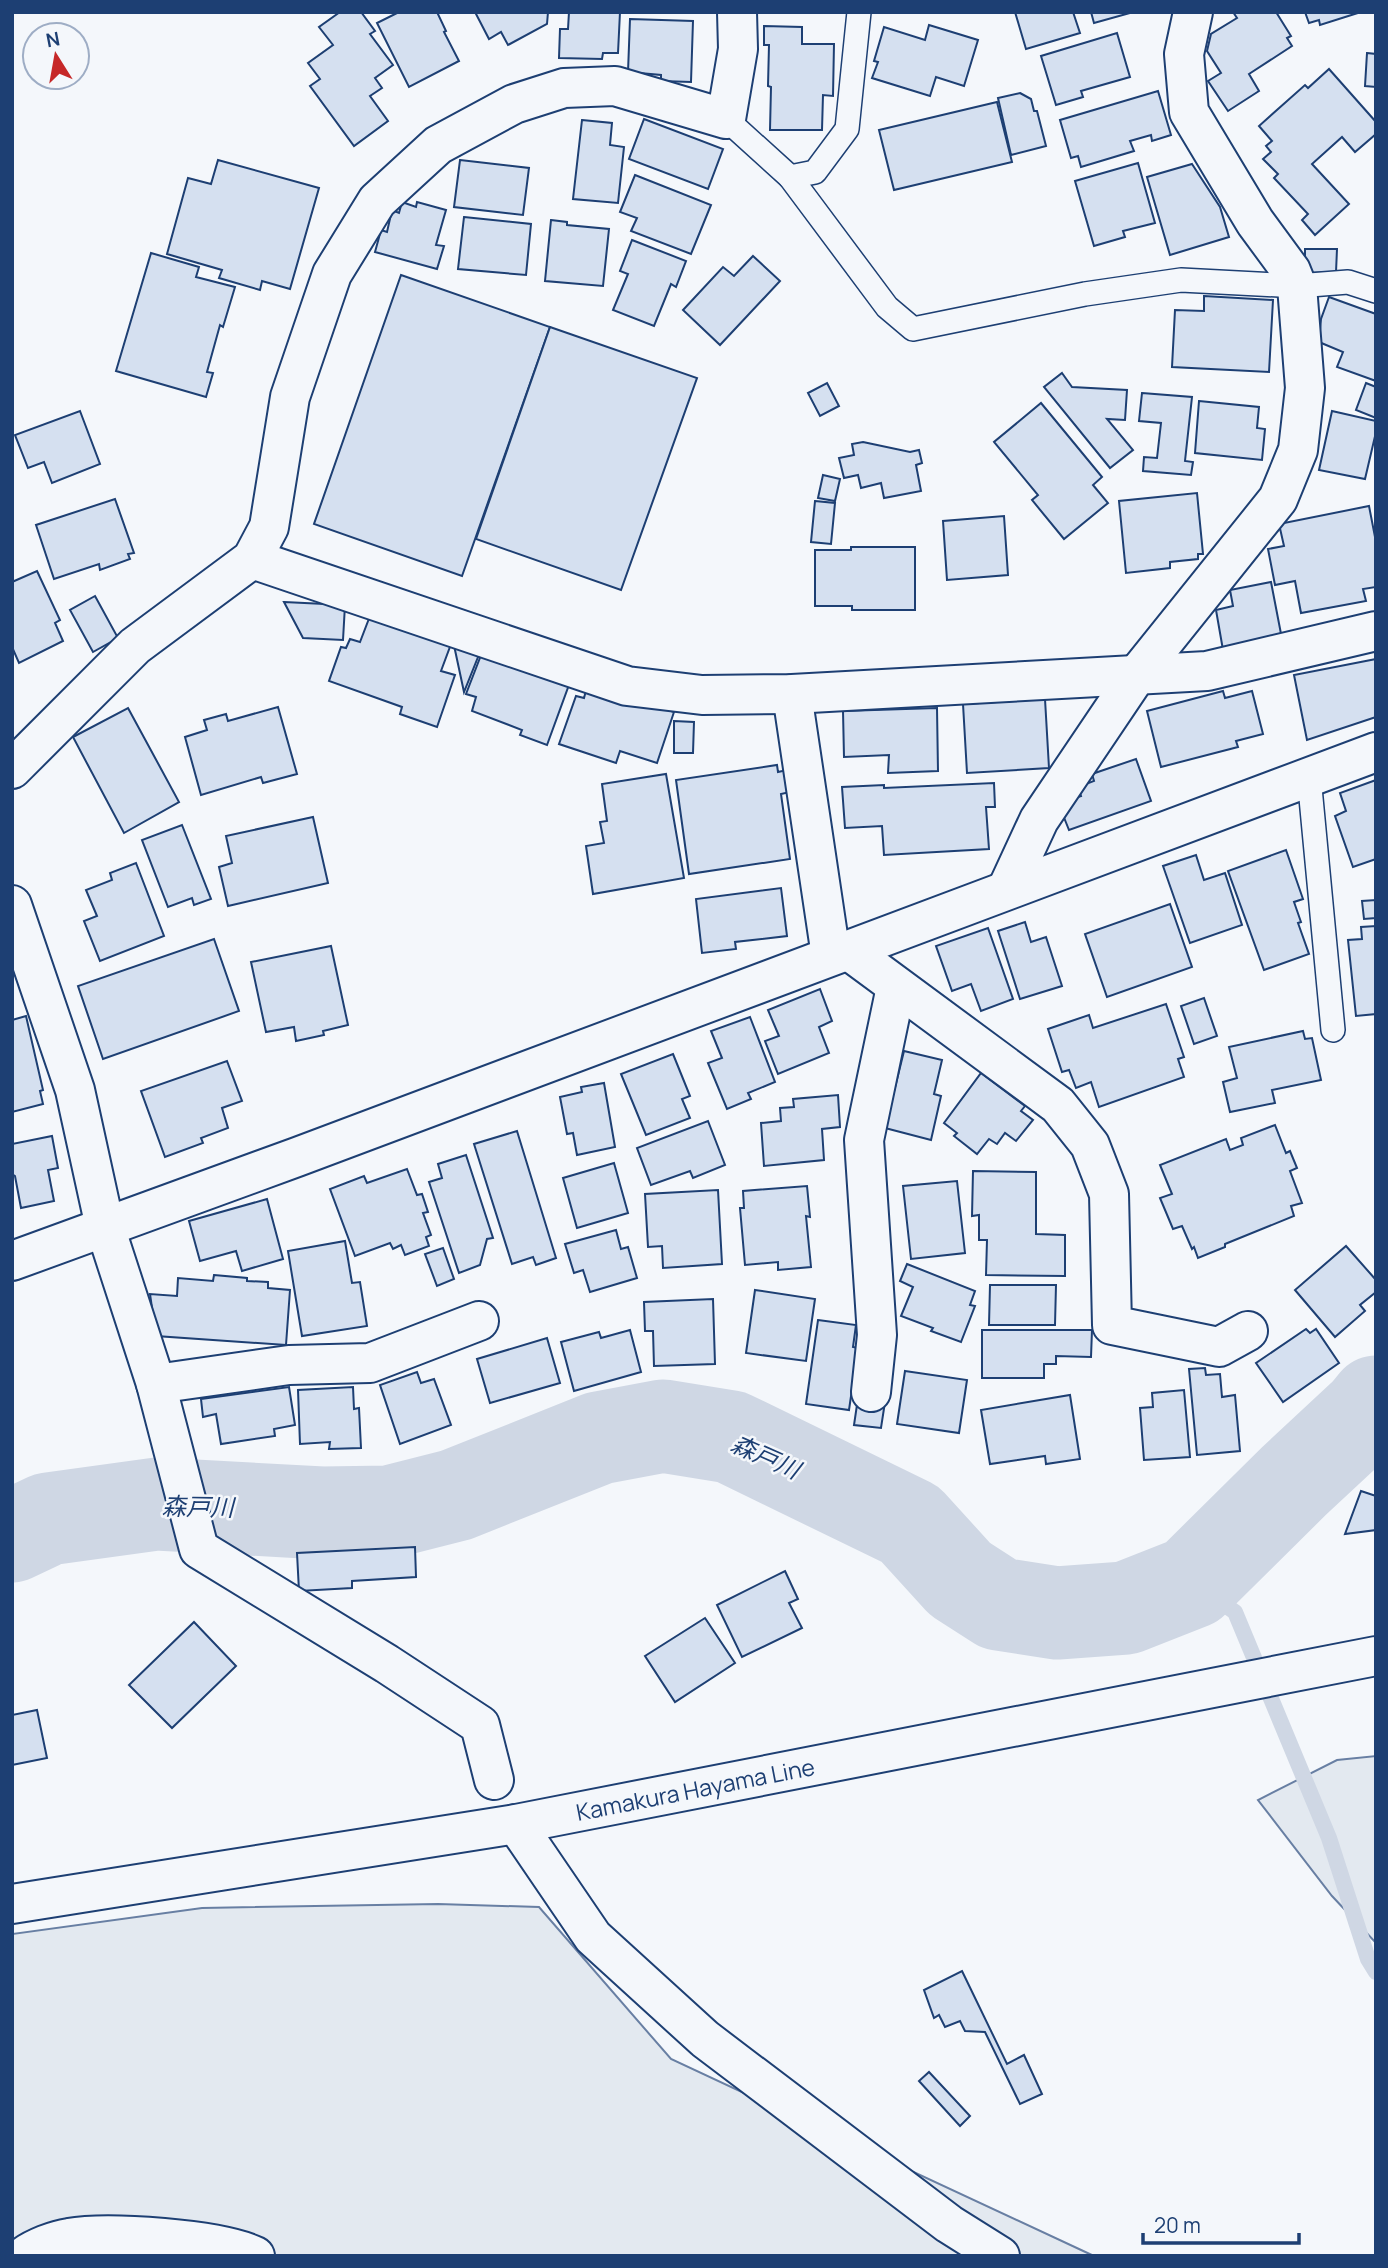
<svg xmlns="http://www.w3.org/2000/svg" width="1388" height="2268" viewBox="0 0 1388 2268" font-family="Manrope,'Noto Sans JP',sans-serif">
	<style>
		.green { fill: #e3e9f0; stroke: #687fa3; stroke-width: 2 }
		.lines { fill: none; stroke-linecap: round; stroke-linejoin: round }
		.stream { stroke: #cfd7e4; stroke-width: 16 }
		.river { stroke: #cfd7e4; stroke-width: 93 }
		.building { fill: #d5e0f0; stroke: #1d3f73; stroke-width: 2 }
		.lane-casing { stroke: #1d3f73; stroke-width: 26 }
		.street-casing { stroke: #1d3f73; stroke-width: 42 }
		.secondary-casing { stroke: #1d3f73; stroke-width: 42 }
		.lane { stroke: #f4f7fb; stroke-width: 23 }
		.street { stroke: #f4f7fb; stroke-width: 38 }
		.secondary { stroke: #f4f7fb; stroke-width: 38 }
		.labels { text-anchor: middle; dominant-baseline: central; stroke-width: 5; stroke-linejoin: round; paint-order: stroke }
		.street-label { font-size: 23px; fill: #1d3f73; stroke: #f4f7fb }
		.water-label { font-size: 24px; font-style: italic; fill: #1d3f73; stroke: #f4f7fb }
	</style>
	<rect width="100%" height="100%" fill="#f4f7fb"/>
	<g class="green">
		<path d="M1376,1756V1943L1332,1896L1258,1800L1337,1760Z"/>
		<path d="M438,1904L539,1907L671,2059L1094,2256H12V1934L202,1908Z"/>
	</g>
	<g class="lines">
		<path class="stream" d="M1192,1582L1235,1612L1329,1838L1368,1959L1376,1972"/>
		<path class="river" d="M12,1536L48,1519L157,1504L322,1513L389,1512L456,1495L599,1438L663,1426L731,1437L910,1524L960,1579L999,1604L1057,1613L1126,1608L1192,1582L1294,1481L1367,1413L1376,1402"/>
	</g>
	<g class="building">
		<path d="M340,12H361L375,31L370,34L393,65L375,78L382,88L370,96L388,121L354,146L310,86L320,79L308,63L333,45L319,27Z"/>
		<path d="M399,12H437L446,31L444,32L459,61L409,87L377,23Z"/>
		<path d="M475,12H548L547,24L508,45L501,32L489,39Z"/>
		<path d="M569,12H620L618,53H603L602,59L559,58L560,29H568Z"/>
		<path d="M1015,12H1073L1080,33L1026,49Z"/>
		<path d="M1091,12H1130V13L1094,23Z"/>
		<path d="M1233,12H1276L1291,36L1287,38L1292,46L1249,74L1259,91L1228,111L1208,81L1221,73L1207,51L1211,34L1237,18Z"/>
		<path d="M1305,12H1361L1320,25L1319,20L1309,23Z"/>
		<path d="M630,19L693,21L691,82L661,81V75L628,72Z"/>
		<path d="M929,25L978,40L964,86L936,77L930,96L872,78L878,62L874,61L884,27L925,40Z"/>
		<path d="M764,26L802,27V44H834L833,96L823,95L822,130H770L771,87L768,86L769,45H764Z"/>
		<path d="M1117,33L1130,77L1081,91L1083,97L1056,105L1041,56Z"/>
		<path d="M1367,53L1376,54V87L1365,86Z"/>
		<path d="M1329,69L1376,122V134L1355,152L1342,137L1312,164L1349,204L1315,235L1302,220L1308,214L1274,178L1278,174L1263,159L1271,152L1266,146L1272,141L1259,126L1305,85L1308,88Z"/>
		<path d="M1158,91L1171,135L1152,141L1151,135L1130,141L1134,151L1081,167L1078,156L1071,158L1060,120Z"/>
		<path d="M1020,93L1031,99L1034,111H1037L1046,146L1011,155L998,98Z"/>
		<path d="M997,102L1012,162L894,190L879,130Z"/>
		<path d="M644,119L723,149L708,189L629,159Z"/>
		<path d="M582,120L612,123L610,145L624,147L618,203L573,199Z"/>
		<path d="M218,160L319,188L290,289L262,281L260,290L219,278L222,270L167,254L188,178L211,184Z"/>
		<path d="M460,160L529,168L523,215L454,207Z"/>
		<path d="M1138,163L1155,223L1123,231L1125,237L1094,246L1075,181Z"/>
		<path d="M1192,164L1220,207L1229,237L1170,255L1147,177Z"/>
		<path d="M635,175L711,205L691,254L631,231L637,218L620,212Z"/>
		<path d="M402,202L416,207L417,202L446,210L436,245L444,246L437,269L375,252L381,230L387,232L392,210L399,213Z"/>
		<path d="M464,217L531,224L526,275L458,269Z"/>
		<path d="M551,220L567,222V225L609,229L603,286L545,281Z"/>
		<path d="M632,240L686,261L676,287L671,284L654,326L613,310L628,274L620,271Z"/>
		<path d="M1305,249H1337L1336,272L1305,273Z"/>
		<path d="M151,253L199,267L196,277L235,287L223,327L220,325L207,372L213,373L206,397L116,371Z"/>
		<path d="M753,256L780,281L720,345L683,310L723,267L734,276Z"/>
		<path d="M401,275L550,327L462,576L314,524Z"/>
		<path d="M1204,296L1273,300L1269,372L1172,367L1175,310L1204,311Z"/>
		<path d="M1329,297L1376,314V381L1337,367L1343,352L1319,342L1321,319Z"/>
		<path d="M550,327L697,378L621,590L476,539Z"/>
		<path d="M1062,373L1072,387L1127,390L1125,420L1107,419L1133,450L1110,468L1044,387Z"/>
		<path d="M827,383L839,406L820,416L808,393Z"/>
		<path d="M1366,383L1376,387V418L1356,410Z"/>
		<path d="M1142,393L1192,397L1185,461L1193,462L1191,475L1143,471L1144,457L1157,458L1161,423L1139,421Z"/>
		<path d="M1199,401L1259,407L1257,428L1265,429L1262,460L1195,453Z"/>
		<path d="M1041,403L1102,477L1093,485L1108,503L1064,539L1032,500L1038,495L994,442Z"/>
		<path d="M80,411L100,464L52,483L44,462L28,468L15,435Z"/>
		<path d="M1332,411L1376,421V432L1365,479L1319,470Z"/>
		<path d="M863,442L910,452L919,450L922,463L916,465L921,491L884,498L881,483L861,488L858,475L844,478L839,458L854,455L852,444Z"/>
		<path d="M823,475L840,479L835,501L818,498Z"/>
		<path d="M1197,493L1203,554H1198V559L1170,562V568L1126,573L1119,501Z"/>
		<path d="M115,499L134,553L128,554L130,559L100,570L99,564L54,579L36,525Z"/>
		<path d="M815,501L835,503L831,544L811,542Z"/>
		<path d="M1369,506L1376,542V587L1363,589L1366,601L1301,613L1295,581L1275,585L1268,549L1284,546L1279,524Z"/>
		<path d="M1004,516L1008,575L947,580L943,521Z"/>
		<path d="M851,547H915V610H852V606H815V550H851Z"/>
		<path d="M37,571L60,620L55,623L63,641L19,663L12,647V582Z"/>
		<path d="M1271,582L1282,639L1223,650L1216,610L1233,606L1230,590Z"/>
		<path d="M95,596L118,638L93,652L70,610Z"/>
		<path d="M284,602L345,605L343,640L303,638Z"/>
		<path d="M370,616L451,644L441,671L455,675L437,727L400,714L402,707L329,681L341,647L346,648L350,639L360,642Z"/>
		<path d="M452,636L482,647L464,692Z"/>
		<path d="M483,650L570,682L547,745L520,735L522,730L472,711L476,697L466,694Z"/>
		<path d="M1376,659V717L1307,740L1294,675Z"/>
		<path d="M588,683L674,712L657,763L620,751L616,763L559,744L576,696L584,698Z"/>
		<path d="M1223,691L1225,698L1252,691L1263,734L1236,741L1238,747L1161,767L1147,711Z"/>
		<path d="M1045,699L1049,768L967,773L963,704Z"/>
		<path d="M278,707L297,774L263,783L261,777L201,795L185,737L207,730L204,720L226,714L228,721Z"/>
		<path d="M128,708L179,802L124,833L73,737Z"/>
		<path d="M937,708L938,771L888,773L889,755L844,757L843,711Z"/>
		<path d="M674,721L694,722L693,753H674Z"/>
		<path d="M1136,759L1151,801L1069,830L1061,810L1068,800L1081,796L1078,787L1094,781L1092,774Z"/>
		<path d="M777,765L778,772L787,770L790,792L781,794L790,859L689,874L676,780Z"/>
		<path d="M666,774L684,878L593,894L586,846L604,843L600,822L607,821L602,784Z"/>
		<path d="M1376,780V859L1353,867L1335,816L1346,811L1340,793Z"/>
		<path d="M994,783L995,807H986L989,849L884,855L882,826L845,828L842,787L884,785V788Z"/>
		<path d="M313,817L328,883L228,906L219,867L232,863L226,836Z"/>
		<path d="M182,825L211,899L194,905L192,898L168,907L142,840Z"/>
		<path d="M1286,850L1303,899L1294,902L1301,922L1298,923L1309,954L1264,970L1228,871Z"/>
		<path d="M1196,855L1204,880L1225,873L1242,925L1190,943L1163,866Z"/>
		<path d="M136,863L164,936L100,961L84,921L97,916L86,890L112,880L110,873Z"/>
		<path d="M781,888L787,936L735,942L736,949L702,953L696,899Z"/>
		<path d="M1376,900V918L1364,919L1362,901Z"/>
		<path d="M1170,904L1192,967L1107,997L1085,934Z"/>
		<path d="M1025,922L1031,942L1046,937L1062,986L1020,999L998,931Z"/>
		<path d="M1376,926V1014L1356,1016L1348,940L1362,939L1361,927Z"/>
		<path d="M988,928L1013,999L981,1011L971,984L952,991L936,946Z"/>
		<path d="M214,939L239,1011L103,1059L78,986Z"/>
		<path d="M331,946L348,1025L323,1031L324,1035L296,1041L294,1027L266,1032L251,962Z"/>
		<path d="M820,989L832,1021L819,1027L829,1053L778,1074L765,1041L779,1036L768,1010Z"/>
		<path d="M1204,998L1217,1036L1194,1044L1181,1006Z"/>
		<path d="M1166,1004L1184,1057L1178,1059L1184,1077L1099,1107L1091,1082L1076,1088L1069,1070L1062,1072L1048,1029L1089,1015L1093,1028Z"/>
		<path d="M26,1016L43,1090L40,1091L43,1104L12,1112V1020Z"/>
		<path d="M750,1017L775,1082L748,1093L751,1099L727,1109L708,1063L722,1058L711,1031Z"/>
		<path d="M1303,1031L1305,1039L1312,1038L1321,1080L1272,1090L1275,1103L1230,1112L1223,1082L1237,1078L1229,1047Z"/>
		<path d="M904,1051L942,1060L934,1094L941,1096L931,1140L885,1128Z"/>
		<path d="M673,1054L690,1096L682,1099L690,1118L646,1135L621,1074Z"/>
		<path d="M227,1061L242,1101L222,1108L228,1128L201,1138L203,1143L165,1157L141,1091Z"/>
		<path d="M981,1073L1025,1106L1021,1111L1033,1120L1016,1141L1005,1133L997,1144L989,1139L977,1154L954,1136L957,1133L944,1123Z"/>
		<path d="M604,1083L615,1147L577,1155L573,1133L567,1134L560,1097L582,1092L581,1087Z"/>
		<path d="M838,1095L840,1127L822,1129L824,1160L764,1166L761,1123L781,1121L780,1108L794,1107L793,1099Z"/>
		<path d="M708,1121L725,1165L693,1178L690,1171L651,1185L637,1148Z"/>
		<path d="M1275,1125L1286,1153L1290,1151L1297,1168L1290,1171L1302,1203L1291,1206L1294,1216L1225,1244V1247L1198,1258L1194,1247L1192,1249L1182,1226L1173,1229L1160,1198L1172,1194L1160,1165L1226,1139L1230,1150L1243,1145L1241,1138Z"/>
		<path d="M517,1131L556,1258L536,1265L533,1257L512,1264L474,1144Z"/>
		<path d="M52,1136L58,1168L48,1170L54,1201L21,1208L15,1176L12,1174V1144Z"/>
		<path d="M466,1155L493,1238L487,1239L480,1265L459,1273L429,1182L442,1178L438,1164Z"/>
		<path d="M614,1163L628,1213L577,1228L563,1178Z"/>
		<path d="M407,1169L417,1195L422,1194L428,1212L423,1213L431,1235L426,1237L429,1246L405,1255L401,1245L393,1249L390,1243L355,1256L330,1189L364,1176L367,1183Z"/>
		<path d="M973,1171L1036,1172V1234L1065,1235V1276L986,1275L987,1240H979V1215L972,1216Z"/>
		<path d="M957,1181L965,1253L911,1259L903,1186Z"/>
		<path d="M807,1186L810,1217L806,1216L811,1267L778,1270V1262L745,1265L740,1208H744L743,1191Z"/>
		<path d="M718,1190L722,1264L663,1268L662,1246L648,1247L645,1194Z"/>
		<path d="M267,1199L283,1259L242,1271L236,1251L200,1261L189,1221Z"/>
		<path d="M616,1230L621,1249L628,1247L637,1278L590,1292L583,1270L574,1273L565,1244Z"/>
		<path d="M345,1241L352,1283L360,1282L367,1326L302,1336L288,1251Z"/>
		<path d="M1346,1246L1376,1280V1292L1360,1305L1365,1311L1335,1337L1295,1290Z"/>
		<path d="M443,1248L454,1279L437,1286L425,1254Z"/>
		<path d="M907,1264L975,1291L970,1305L975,1306L961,1342L931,1331L933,1328L901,1316L913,1287L900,1281Z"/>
		<path d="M214,1275L247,1278V1281L268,1282V1288L290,1290L286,1345L156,1336L150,1294L177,1296L178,1278L213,1281Z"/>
		<path d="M990,1285H1056L1055,1325H989Z"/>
		<path d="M755,1290L815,1299L806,1361L746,1353Z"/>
		<path d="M713,1299L715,1364L654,1366L653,1331H645L644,1302Z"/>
		<path d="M818,1320L856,1325L853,1347L858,1348L849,1410L806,1404Z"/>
		<path d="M1306,1329L1310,1333L1316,1329L1339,1363L1283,1402L1256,1363Z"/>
		<path d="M630,1330L641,1372L574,1391L561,1342L599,1332L601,1338Z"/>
		<path d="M982,1330H1092L1091,1357L1056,1356V1364H1044V1378H982Z"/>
		<path d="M547,1338L560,1383L490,1403L477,1359Z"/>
		<path d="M1205,1368L1206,1375L1220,1374L1222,1397L1235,1395L1240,1451L1197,1455L1189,1369Z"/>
		<path d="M905,1371L967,1380L959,1433L897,1424Z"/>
		<path d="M417,1372L421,1383L434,1379L451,1425L400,1444L380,1385Z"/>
		<path d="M289,1387L295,1425L274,1429L275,1436L221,1444L216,1414L203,1417L201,1399Z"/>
		<path d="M353,1387L354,1409L359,1408L361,1448L329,1449L330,1442L300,1444L298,1390Z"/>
		<path d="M1184,1390L1190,1457L1144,1460L1140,1408L1153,1407L1152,1393Z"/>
		<path d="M1070,1395L1080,1459L1046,1464L1045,1456L990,1464L981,1410Z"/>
		<path d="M858,1398L885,1402L881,1428L854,1425Z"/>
		<path d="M1361,1491L1376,1496V1530L1345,1534Z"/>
		<path d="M415,1547L416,1577L352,1581V1588L299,1591L297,1553Z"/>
		<path d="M785,1571L798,1599L789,1603L802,1628L742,1657L717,1605Z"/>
		<path d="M705,1618L735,1663L675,1702L645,1656Z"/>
		<path d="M194,1622L236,1666L172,1728L129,1685Z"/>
		<path d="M37,1710L47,1758L12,1765V1715Z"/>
		<path d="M962,1971L1007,2064L1024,2055L1042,2094L1020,2104L985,2032L965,2031L960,2021L945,2027L939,2015L934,2018L924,1990Z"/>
		<path d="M929,2072L970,2116L960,2126L919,2081Z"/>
	</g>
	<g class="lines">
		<g class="lane-casing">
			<g id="lane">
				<path d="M726,119L790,177L815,172L847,129L859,12"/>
				<path d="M790,177L887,307L913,329L1085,294L1181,280L1297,286L1348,282L1376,291"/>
				<path d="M1309,777L1333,1030"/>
			</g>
		</g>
		<g class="street-casing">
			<g id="street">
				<path d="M252,559L627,686L702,695L792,694L1207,671L1376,631"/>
				<path d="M792,694L831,956"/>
				<path d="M12,769L135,646L252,559L269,527L290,397L332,274L377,201L438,145L514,104L564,88L615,86L726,119L738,49L737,12"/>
				<path d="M1007,889L1039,820L1136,676L1278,499L1298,450L1305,388L1297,286L1291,271L1255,222L1189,112L1184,54L1193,12"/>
				<path d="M12,905L75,1090L105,1227L156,1384L199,1549L387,1664L480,1725L494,1780"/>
				<path d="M848,950L1058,1105L1090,1145L1109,1194L1112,1325L1219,1347L1248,1331"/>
				<path d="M156,1384L289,1365L370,1363L479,1321"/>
				<path d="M871,1392L877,1335L864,1140L896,987"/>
				<path d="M516,1824L593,1937L705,2039L949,2224L1000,2256"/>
				<path d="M24,2256C35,2248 55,2240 69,2238C108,2231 220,2239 255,2256"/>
			</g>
		</g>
		<g class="secondary-casing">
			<g id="secondary">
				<path d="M12,1261L297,1157L1376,752"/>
				<path id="s1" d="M12,1904L516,1824L1376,1656"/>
			</g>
		</g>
		<use href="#lane" class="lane"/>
		<use href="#street" class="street"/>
		<use href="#secondary" class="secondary"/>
	</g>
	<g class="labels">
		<g class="street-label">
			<text stroke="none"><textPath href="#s1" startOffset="693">Kamakura Hayama Line</textPath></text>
		</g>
		<g class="water-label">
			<text transform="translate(766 1456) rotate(24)">森戸川</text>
			<text transform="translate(198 1506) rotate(1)">森戸川</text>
		</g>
	</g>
	<rect width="1388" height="2268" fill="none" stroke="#1d3f73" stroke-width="28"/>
	<g transform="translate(56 56) rotate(349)"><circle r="33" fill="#f4f7fb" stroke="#9eadc5" stroke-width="2"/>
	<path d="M0-5L12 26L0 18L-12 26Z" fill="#c62828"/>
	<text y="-10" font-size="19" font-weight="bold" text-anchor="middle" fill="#1d3f73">N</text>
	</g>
	<path d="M1143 2233v10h156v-10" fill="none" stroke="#1d3f73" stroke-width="3.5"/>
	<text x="1154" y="2233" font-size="21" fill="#1d3f73" stroke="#f4f7fb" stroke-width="5" paint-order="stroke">20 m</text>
</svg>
